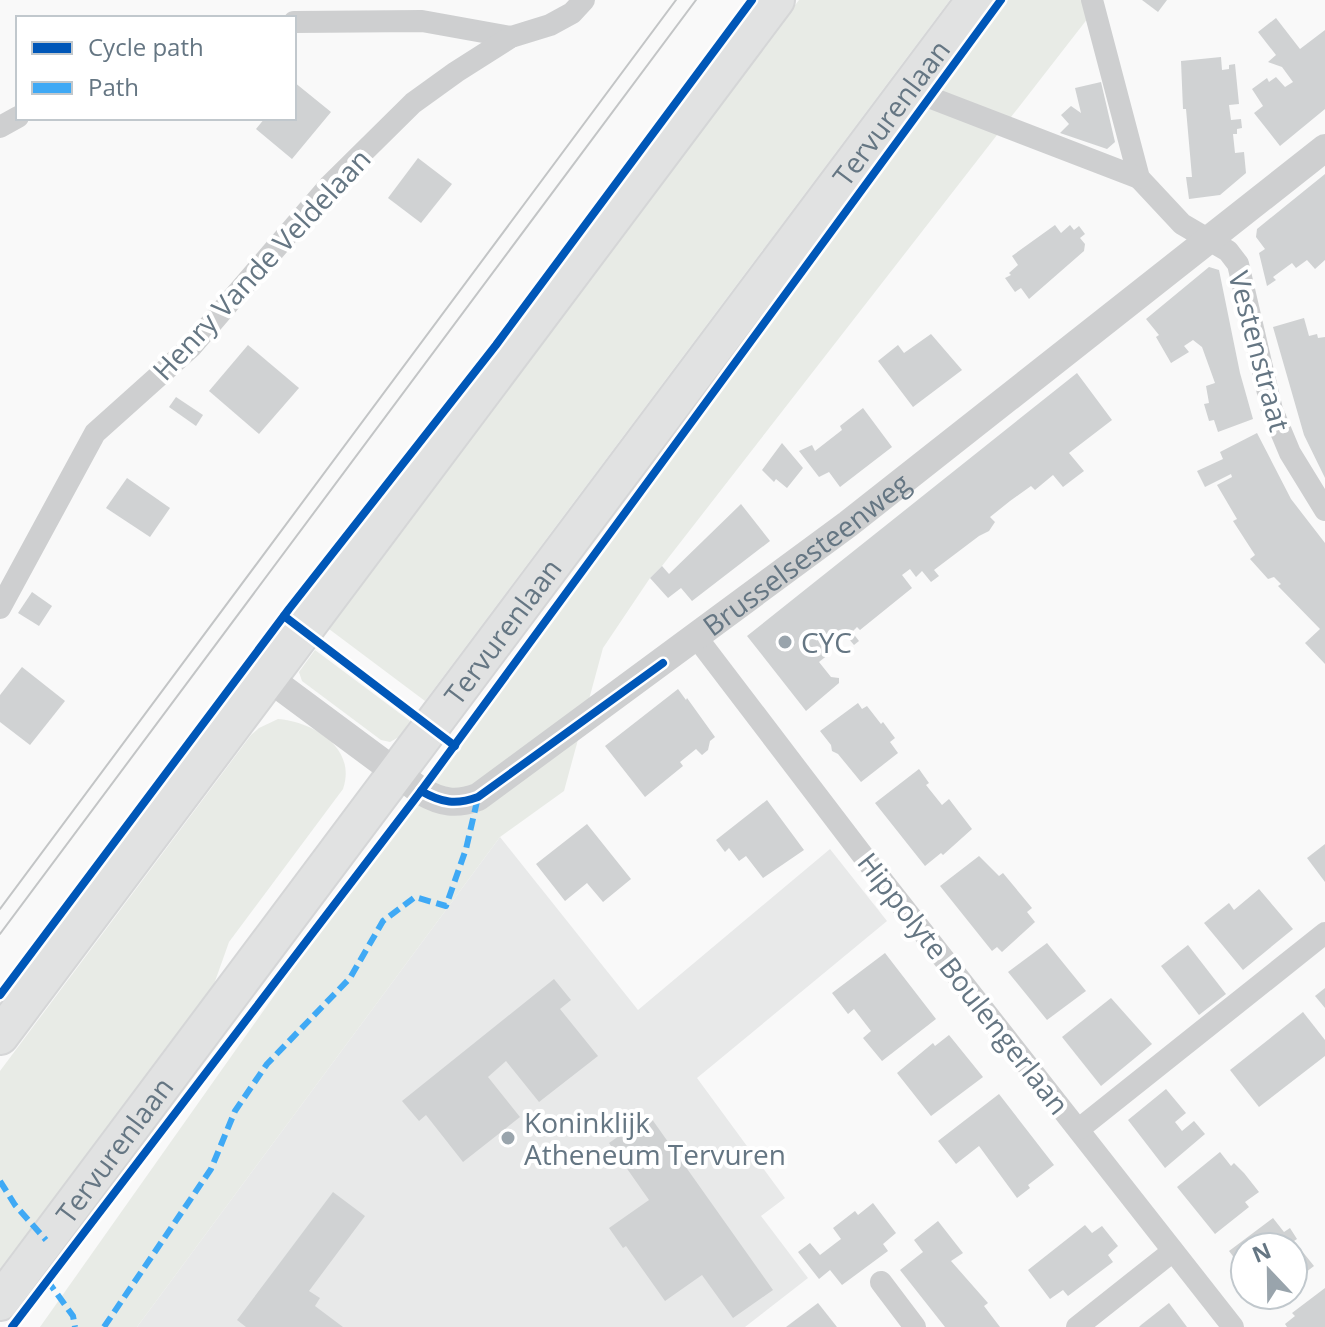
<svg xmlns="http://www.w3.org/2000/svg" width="1325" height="1327" viewBox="0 0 1325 1327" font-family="'Open Sans',sans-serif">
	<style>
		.built { fill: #e8e9e9 }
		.green { fill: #e8ebe6 }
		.building { fill: #d0d2d3 }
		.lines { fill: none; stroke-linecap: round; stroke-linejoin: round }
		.primary-casing { stroke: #d5d6d7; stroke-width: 40 }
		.minor { stroke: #cecfd0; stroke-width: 22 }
		.tertiary { stroke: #cecfd0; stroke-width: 28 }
		.primary { stroke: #e1e2e2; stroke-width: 36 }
		.tram { stroke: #c3c5c6; stroke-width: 2 }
		.quiet { stroke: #3fa9f5; stroke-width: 6; stroke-dasharray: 12 6; stroke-linecap: butt }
		.cycleway-casing { stroke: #fff; stroke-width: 13 }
		.cycleway { stroke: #0057b8; stroke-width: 8 }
		.poi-dot { fill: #99a4ac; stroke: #fff; stroke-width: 3 }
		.labels { text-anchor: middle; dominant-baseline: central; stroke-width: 8; stroke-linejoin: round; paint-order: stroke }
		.street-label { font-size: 28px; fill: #657683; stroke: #fff }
		.poi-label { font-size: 28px; fill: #657683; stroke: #fff; text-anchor: start }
	</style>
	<rect width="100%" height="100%" fill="#f9f9f9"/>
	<path class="built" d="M500,837L638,1010L830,849L887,921L697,1078L785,1198L761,1216L808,1278L745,1327H137Z"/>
	<g class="green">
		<path d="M799,0H950L425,701L329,629Z"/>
		<path d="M1008,0H1102L662,566L650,578L603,648L564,791L500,837L137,1327H40L317,935Z"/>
		<path d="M315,650L410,721L399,737L390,742L381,740L302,681L299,672Z"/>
		<path d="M278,719C314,722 357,748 343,789L229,942L213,987L0,1273V1071L251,735L259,728Z"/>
	</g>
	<g class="building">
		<path d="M1142,0H1167L1158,12Z"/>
		<path d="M1276,18L1300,49L1325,30V109L1280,146L1254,113L1263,106L1252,89L1267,78L1269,82L1276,77L1285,87L1293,82L1282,67L1268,62L1276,55L1258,32Z"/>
		<path d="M1221,57L1222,70L1229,69V65L1235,64L1239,104L1229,105L1231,120L1241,119L1242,128L1237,129V134H1233L1235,153L1244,152L1246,173L1220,195L1189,199L1186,177H1192L1186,109H1183L1181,61Z"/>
		<path d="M294,82L331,112L292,159L256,129L265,118H294Z"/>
		<path d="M1101,82L1115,142L1107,149L1060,133L1069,124L1061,115L1071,106L1081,113L1075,88Z"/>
		<path d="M418,158L452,184L421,223L388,198Z"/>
		<path d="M1325,174V260L1315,269L1307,260L1296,268L1292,263L1273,277L1276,280L1267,286L1259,253L1265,249L1256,237L1257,229Z"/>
		<path d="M1055,225L1061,233L1070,225L1074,230L1079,226L1085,234L1080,238L1085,244L1084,251L1029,299L1021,288L1015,292L1005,278L1011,275L1009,273L1018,265L1012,256Z"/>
		<path d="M1209,267L1219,270L1240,373L1253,419L1218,432L1214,420L1209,421L1204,404L1209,403L1206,386L1215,383L1202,347L1193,340L1184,346L1189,352L1171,363L1156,337L1159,335L1146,319Z"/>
		<path d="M1304,318L1309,336L1317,334L1318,338L1325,337V478L1304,435L1273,327Z"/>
		<path d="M931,334L962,370L913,407L878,361L898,345L904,353Z"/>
		<path d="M248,345L299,388L259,434L209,391Z"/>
		<path d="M1077,373L1112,420L1069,453L1084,471L1063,487L1053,475L1035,490L1031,486L1010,501L990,517L995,522L989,531L979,536L934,570L939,576L931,582L922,571L916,577L910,569L902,575L912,588L860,630L857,627L852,632L859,641L854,645L842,631L823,647L829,654L819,662L831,677L839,678V683L806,711L747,636Z"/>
		<path d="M176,397L203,415L196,426L169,407Z"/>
		<path d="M863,408L892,447L840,487L829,472L819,477L799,451L812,445L815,451L842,430L840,426Z"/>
		<path d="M1257,433L1291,499L1325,543V664L1305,643L1320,629L1278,586L1281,584L1274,577L1268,579L1250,559L1255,555L1233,521L1237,519L1217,485L1232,477L1231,474L1205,487L1197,471L1223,459L1220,452Z"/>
		<path d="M782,443L803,468L787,488L776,479L774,482L762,470Z"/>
		<path d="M127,478L170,508L150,537L106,508Z"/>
		<path d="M741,504L770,541L692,601L681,588L668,598L650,578L662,566L669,574Z"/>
		<path d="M32,592L52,606L39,626L18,613Z"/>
		<path d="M22,667L65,701L30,745L0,722V695Z"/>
		<path d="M678,689L686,700L687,698L715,737L710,741L708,750L702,755L696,749L680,762L683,766L645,797L605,746Z"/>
		<path d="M858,703L862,709L867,706L881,724L883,722L895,738L890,742L898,753L861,782L838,754L832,751L831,745L820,731Z"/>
		<path d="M919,769L929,783L926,785L942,805L949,799L972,829L943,855L941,853L925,866L875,803Z"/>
		<path d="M767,800L804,850L763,878L746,856L739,861L729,848L725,852L716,840Z"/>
		<path d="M587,824L631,879L603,902L587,883L565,901L536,864Z"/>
		<path d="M1325,844V882L1307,858Z"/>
		<path d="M979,856L999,876L1003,873L1032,908L1027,912L1035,922L1002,952L997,947L992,951L940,886Z"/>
		<path d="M1259,889L1293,929L1243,970L1204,923L1229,903L1234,910Z"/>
		<path d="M1047,943L1086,991L1047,1020L1008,972Z"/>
		<path d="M1188,945L1226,994L1199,1015L1161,966Z"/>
		<path d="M885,953L936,1019L882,1061L863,1038L871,1031L854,1009L848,1014L832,993Z"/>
		<path d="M554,979L571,1000L560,1009L598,1056L539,1102L506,1061L488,1077L520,1117L463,1162L426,1115L419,1121L402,1101Z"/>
		<path d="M1325,988V1008L1315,996Z"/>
		<path d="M1111,998L1152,1044L1101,1086L1062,1037Z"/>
		<path d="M1303,1012L1325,1040V1056L1259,1107L1230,1070Z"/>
		<path d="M949,1035L983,1077L931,1116L897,1073L933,1043L935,1046Z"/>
		<path d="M1166,1089L1186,1113L1175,1122L1182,1131L1194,1121L1205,1134L1165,1168L1128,1120Z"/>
		<path d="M999,1094L1054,1165L1028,1185L1030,1188L1017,1198L979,1146L956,1164L938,1141Z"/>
		<path d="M649,1115L773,1290L733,1318L702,1275L665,1301L626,1246L623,1248L609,1228L649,1200L609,1143Z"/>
		<path d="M1220,1152L1231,1166L1234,1163L1244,1173L1259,1192L1245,1202L1249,1207L1215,1234L1177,1187Z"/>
		<path d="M333,1192L365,1216L309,1291L320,1298L315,1306L343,1327H246L237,1320Z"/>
		<path d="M873,1203L896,1233L883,1244L888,1251L842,1285L830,1270L819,1279L798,1252L810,1243L820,1255L841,1239L833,1228L855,1211L858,1215Z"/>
		<path d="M1273,1218L1284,1232L1290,1228L1297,1239L1294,1241L1314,1266L1293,1282V1247H1245V1272L1229,1251Z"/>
		<path d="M938,1221L963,1253L951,1261L988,1303L984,1306L1000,1327H945L900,1270L923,1252L914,1240Z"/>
		<path d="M1085,1225L1092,1233L1102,1226L1118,1246L1108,1255L1113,1262L1068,1296L1063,1290L1050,1299L1028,1270Z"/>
		<path d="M1325,1288V1327H1287L1285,1324L1295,1316L1292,1313Z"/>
		<path d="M818,1303L837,1327H786Z"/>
		<path d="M1169,1303L1187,1327H1139L1141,1325Z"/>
	</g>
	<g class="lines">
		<g class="primary-casing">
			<g id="primary">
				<path d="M0,1036L776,0"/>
				<path id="s2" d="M0,1302L975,0"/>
			</g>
		</g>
		<g class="minor">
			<path d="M1092,0L1139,178L1182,224L1228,251L1238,264L1272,410L1290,453L1325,510"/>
			<path d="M294,22L422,21L511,37"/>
			<path d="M908,89L1139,178"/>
			<path d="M0,127L18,117"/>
			<path d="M0,608L95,433L191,347L330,185L413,103L456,72L511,37L550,25L572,13L584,0"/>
			<path d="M697,638L867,861L1233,1327"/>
			<path d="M1079,1129L1325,933"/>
			<path d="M881,1282L915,1327"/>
			<path d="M1077,1327L1173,1251"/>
		</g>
		<path class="tertiary" id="s1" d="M270,679L421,791C442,803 456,805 478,797L848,524L1325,148"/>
		<use href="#primary" class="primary"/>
		<g class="tram">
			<path d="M0,909L676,0"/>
			<path d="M0,934L696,0"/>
		</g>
		<g class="quiet">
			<path d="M0,1181L15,1205L46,1240"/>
			<path d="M47,1280L73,1316L75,1327"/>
			<path d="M104,1327L211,1169L235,1111L267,1064L350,978L383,921L415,897L446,906L466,849L478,797"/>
		</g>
		<g class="cycleway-casing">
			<g id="cycleway">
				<path d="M284,616L455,746"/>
				<path d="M421,791C442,803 456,805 478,797L663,663"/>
				<path d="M0,995L289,609L496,345L752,0"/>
				<path d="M12,1327L421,791L1001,0"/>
			</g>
		</g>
		<use href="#cycleway" class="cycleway"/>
	</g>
	<g class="poi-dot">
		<circle cx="785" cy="642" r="8"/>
		<circle cx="508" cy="1138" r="8"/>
	</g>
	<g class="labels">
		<g class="street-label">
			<text stroke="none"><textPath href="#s2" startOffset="1486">Tervurenlaan</textPath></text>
			<text transform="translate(261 264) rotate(-47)">Henry Vande Veldelaan</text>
			<text transform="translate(1260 351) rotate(75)">Vestenstraat</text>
			<text stroke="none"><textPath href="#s1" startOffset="656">Brusselsesteenweg</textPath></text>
			<text stroke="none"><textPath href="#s2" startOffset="838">Tervurenlaan</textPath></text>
			<text transform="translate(964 983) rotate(52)">Hippolyte Boulengerlaan</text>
			<text stroke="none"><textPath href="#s2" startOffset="190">Tervurenlaan</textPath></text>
		</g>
		<g class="poi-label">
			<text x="801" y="642">CYC</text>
			<text x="524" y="1122">Koninklijk<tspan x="524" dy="32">Atheneum Tervuren</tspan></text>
		</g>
	</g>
	<rect x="16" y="16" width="280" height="104" fill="#ffffff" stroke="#c1c8cd" stroke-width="2"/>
	<rect x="32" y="42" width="40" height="12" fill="#0057b8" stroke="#c1c8cd" stroke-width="2"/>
	<text x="88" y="56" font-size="24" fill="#657683">Cycle path</text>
	<rect x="32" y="82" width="40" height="12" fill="#3fa9f5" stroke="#c1c8cd" stroke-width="2"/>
	<text x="88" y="96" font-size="24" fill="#657683">Path</text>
	<g transform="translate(1269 1271) rotate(338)"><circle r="38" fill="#ffffff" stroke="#c1c8cd" stroke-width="2"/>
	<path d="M0-6L14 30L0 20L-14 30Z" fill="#99a4ac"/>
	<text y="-12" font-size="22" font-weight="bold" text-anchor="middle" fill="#657683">N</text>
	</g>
</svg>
